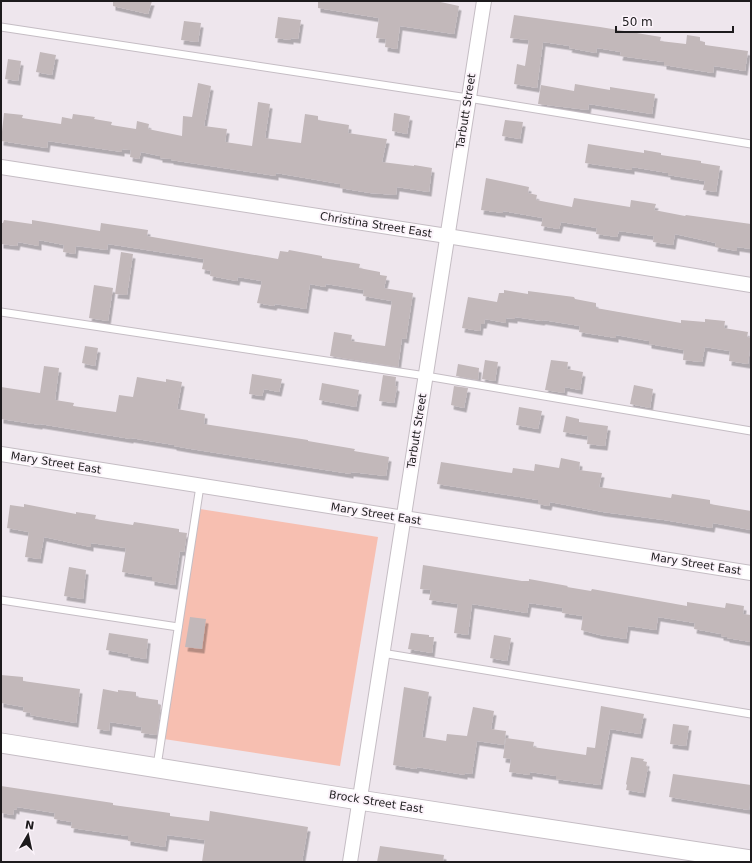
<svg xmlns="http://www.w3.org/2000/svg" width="752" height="863" viewBox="0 0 752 863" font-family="'DejaVu Sans',sans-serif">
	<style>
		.green { fill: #f7bfb1 }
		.building { fill: #c2b8ba; filter: url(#shadow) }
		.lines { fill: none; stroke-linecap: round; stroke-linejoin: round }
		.lane-casing { stroke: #c5bdc4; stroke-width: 9 }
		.street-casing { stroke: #c5bdc4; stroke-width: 16 }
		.secondary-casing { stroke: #c5bdc4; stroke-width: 21 }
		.lane { stroke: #fff; stroke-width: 7 }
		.street { stroke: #fff; stroke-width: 14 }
		.secondary { stroke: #fff; stroke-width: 19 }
		.labels { text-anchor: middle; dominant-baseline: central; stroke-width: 4; stroke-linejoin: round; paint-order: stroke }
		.street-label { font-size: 11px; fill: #1d1b1d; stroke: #fbf3fa }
	</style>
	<defs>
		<filter id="shadow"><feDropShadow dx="2.5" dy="4.5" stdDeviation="0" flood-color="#0004"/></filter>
	</defs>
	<rect width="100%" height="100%" fill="#eee6ed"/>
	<path class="green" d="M200,509L378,537L340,766L164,739Z"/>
	<g class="building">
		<path d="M113,1H152L148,14L113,6Z"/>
		<path d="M318,1H436L459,6L454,34L400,26L397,49L385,47L386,39L376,38L379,18L318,8Z"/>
		<path d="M514,15L600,27L661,37L660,41L686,44L687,35L700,37V41L705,42V45L748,51L745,71L714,66L713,73L664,65V62L620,56L621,52L597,48L596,53L569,48L570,46L543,42L537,88L514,84L517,64L525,66L529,40L510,38Z"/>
		<path d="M278,17L301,20L298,39L291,38V40L275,38Z"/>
		<path d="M184,21L201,23L198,42L181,40Z"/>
		<path d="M40,52L56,55L52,75L36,72Z"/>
		<path d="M8,59L21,61L18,81L5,79Z"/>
		<path d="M198,83L211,86L204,126L227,129L225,142L252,146L258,102L270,104L265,138L301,143L305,114L318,116V120L349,125L348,133L387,139L382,162L414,166V165L432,168L429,192L397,187L396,195L370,193L340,188V184L276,173V176L171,160V159L160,158V156L141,152L139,159L130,157L131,150H129L122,149V152L48,141L47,148L1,141L4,113L23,115L22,118L61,124L62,117L72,119L73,114L95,117L94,119L112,122L111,125L136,129L137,121L149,124L148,129L182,136L183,116L192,117Z"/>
		<path d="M575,84L610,90V87L616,88L655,94L652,114L589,104L588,110L538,104L541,85L574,91Z"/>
		<path d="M394,113L410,116L407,134L392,131Z"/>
		<path d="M505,120L523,122L520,139L502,136Z"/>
		<path d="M588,144L644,153V150L661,153V155L701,161V163L720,166L716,192L703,190L705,181L668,175V173L632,167V170L585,163Z"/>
		<path d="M486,178L529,187L528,193L537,195L536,200L572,207L574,198L630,207L631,200L656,204L654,210L685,216L686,215L751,224V249L737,247V251L715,247L716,243L675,234L673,245L653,242L654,236L619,231L617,237L596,234L597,228L561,222L559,229L541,226L543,218L503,211V213L481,210Z"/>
		<path d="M4,220L32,224V220L100,231L101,223L148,230L147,236L278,259L280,251L288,252L289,250L322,256V258L360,264L359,268L380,272V275L387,276L384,288L413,293L406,339L402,338L398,367L330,356L334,332L352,335L351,341L385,346L392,301L363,296L364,290L326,284L325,287L310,284L306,309L275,304L274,306L257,303L262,281L238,277L237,281L210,276L211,271L202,269L204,259L108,244L107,250L76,246L75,254L63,252L64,245L39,240V246L18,242L17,246L1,244V223H3Z"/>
		<path d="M121,252L133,254L127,295L115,294Z"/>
		<path d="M94,285L113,288L108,321L89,318Z"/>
		<path d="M504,290L528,294V291L574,297L575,299L596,303V308L681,323V320L705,322V319L725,321L724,328L748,332L747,337L751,338V342L748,364L729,361L730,351L705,347L702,362L683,360L684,350L649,344V341L616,335V338L579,332L580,326L543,320L542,321L515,317V319L506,318V323L485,319L484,324H481L480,331L462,328L468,297L497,302L499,293H504Z"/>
		<path d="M85,346L98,348L95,366L82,363Z"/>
		<path d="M485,360L498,362L495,381L482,379Z"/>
		<path d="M551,360L568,362L567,369L583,372L580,390L565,387L564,393L545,390Z"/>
		<path d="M458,364L479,368L478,380L456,376Z"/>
		<path d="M44,366L59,368L55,400L74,403L73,406L116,412L119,395L133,397L137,377L166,382V379L182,382L177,409L205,414L204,424L308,440V441L355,449L354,451L389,457L386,476L351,472V474L191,449L174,446V445L131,438V439L40,424V425L1,419V387L40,393Z"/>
		<path d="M252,374L282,379L279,392L264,389L262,396L249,394Z"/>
		<path d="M383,375L396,377L395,386L397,387L394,403L379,401Z"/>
		<path d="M322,383L359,390L356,407L319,400Z"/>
		<path d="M634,385L653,389L650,408L630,404Z"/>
		<path d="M454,386L468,388L464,408L451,405Z"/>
		<path d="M519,407L542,411L538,429L516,425Z"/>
		<path d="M566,416L579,419V422L608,426L605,446L587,444L588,436L563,432Z"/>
		<path d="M561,458L580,462L579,470L602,473L599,487L671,498L672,494L710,500V504L751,511V530L713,523L712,528L664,520L603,512L550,502L549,506L538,504V500L437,484L441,462L512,473L513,468L534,471L535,464L559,468Z"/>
		<path d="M24,504L76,514V512L96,515L95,519L133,525L134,522L179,529V532L187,533L184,552L180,551L175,585L152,581V577L122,572L126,548L91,543V547L44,537L40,559L25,557L29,532L7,528L10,505L24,507Z"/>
		<path d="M423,565L522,581H529V579L568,586L567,587L591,591L592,589L687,606V602L725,608L726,603L744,606L743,614L751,615V642L727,638V637L721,636V634L694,629L695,623L658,617L656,630L628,626L626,639L600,635L581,630L583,616L562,613L563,608L529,603L527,613L472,604L468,635L454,633L458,604L429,600L431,590L420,589Z"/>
		<path d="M69,567L86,570L83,599L64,596Z"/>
		<path d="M190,617L206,619L202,649L185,647Z"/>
		<path d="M109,633L148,639L146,659L128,656V654L106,650Z"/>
		<path d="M411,633L429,635V637H434L432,653L408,649Z"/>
		<path d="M494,635L511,638L507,661L490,658Z"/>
		<path d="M1,675L23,677V681L80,689L76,723L30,715L31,713L23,712L24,707L1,703Z"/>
		<path d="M404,687L429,692L422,737L446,741L447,734L467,736L473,707L494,711L491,729L506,731L504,745L477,741L472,774L465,773V775L417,767L416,769L393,765Z"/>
		<path d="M103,689L118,692V690L136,692V697L158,700V705H161L157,735L141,733L142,727L110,722L109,731L97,729Z"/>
		<path d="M601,706L644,714L640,734L610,729L600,785L556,779V776L530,772V775L509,772L511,759L503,758L506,738L534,742L533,747L586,755L587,747L595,748Z"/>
		<path d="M673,724L689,726L686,746L670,744Z"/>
		<path d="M631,757L644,759L643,761L647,762L646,766L648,767L643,793L626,790L627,785L626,784Z"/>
		<path d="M673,774L751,785V797L749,810L669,797Z"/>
		<path d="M1,786L113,803V805L170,813V816L209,821L210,811L308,827L302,862H202L205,840L167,835L165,847L128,841V836L71,828L72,822L54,819L55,813L17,807V810L14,809L13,815L1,813Z"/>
		<path d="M380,846L444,855L443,862H377Z"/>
	</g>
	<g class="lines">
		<g class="lane-casing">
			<g id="lane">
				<path d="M1,27L468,98L751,144"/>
				<path d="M1,312L426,376L751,431"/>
				<path d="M1,600L178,627"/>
				<path d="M382,653L751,714"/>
				<path d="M157,766L200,486"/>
			</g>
		</g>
		<g class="street-casing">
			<g id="street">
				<path d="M1,167L447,236L751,285"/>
				<path d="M1,454L751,573"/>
				<path d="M350,862L484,1"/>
			</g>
		</g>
		<g class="secondary-casing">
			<path id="secondary" d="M1,743L359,800L751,860"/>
		</g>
		<use href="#lane" class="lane"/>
		<use href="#street" class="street"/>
		<use href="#secondary" class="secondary"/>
	</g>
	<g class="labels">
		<g class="street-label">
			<text transform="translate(466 111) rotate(-81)">Tarbutt Street</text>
			<text transform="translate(376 225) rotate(9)">Christina Street East</text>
			<text transform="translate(417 431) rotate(-81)">Tarbutt Street</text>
			<text transform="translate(56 463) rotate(9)">Mary Street East</text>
			<text transform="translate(376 514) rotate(9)">Mary Street East</text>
			<text transform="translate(696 564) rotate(9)">Mary Street East</text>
			<text transform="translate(376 802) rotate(9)">Brock Street East</text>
		</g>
	</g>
	<rect width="752" height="863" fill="none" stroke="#1d1b1d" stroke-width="4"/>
	<g transform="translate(28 835) rotate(9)" stroke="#fbf3fa" stroke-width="3" paint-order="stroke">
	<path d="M0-3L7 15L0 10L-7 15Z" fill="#1d1b1d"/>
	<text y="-6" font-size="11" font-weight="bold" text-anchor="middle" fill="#1d1b1d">N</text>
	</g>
	<path d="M616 26v6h117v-6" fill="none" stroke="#1d1b1d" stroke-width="2"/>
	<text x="622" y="26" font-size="12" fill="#1d1b1d" stroke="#fbf3fa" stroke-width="3" paint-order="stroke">50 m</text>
</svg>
